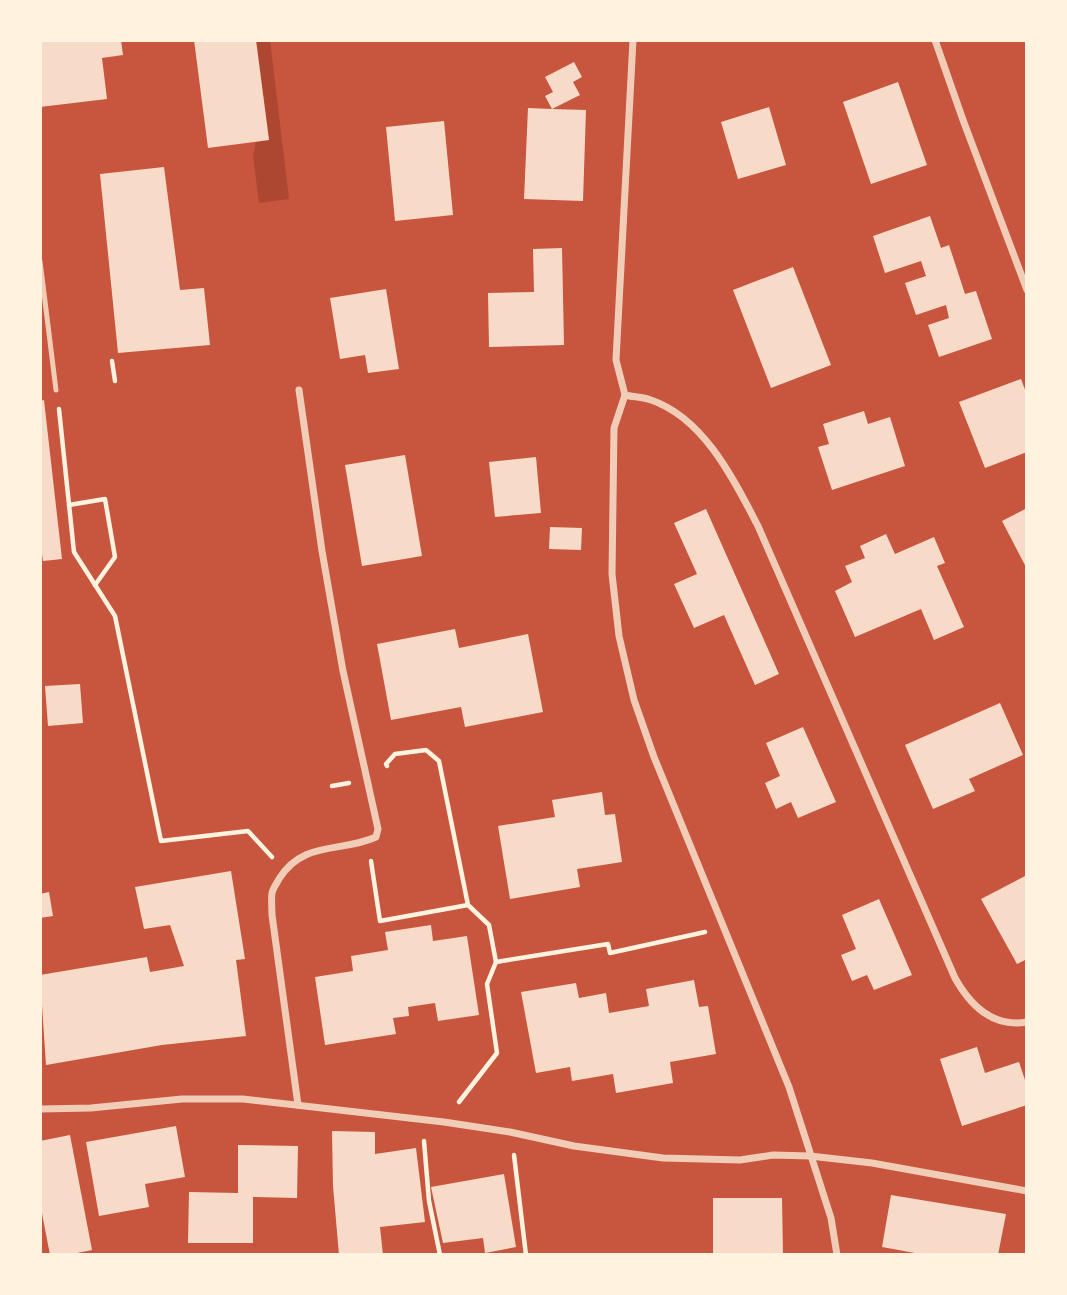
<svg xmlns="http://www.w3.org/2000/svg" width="1067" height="1295" viewBox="0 0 1067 1295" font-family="Overpass,sans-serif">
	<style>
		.green { fill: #ae4732 }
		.building { fill: #f7dbc8 }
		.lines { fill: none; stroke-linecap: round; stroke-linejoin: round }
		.path { stroke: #fff3e0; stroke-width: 4.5 }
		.service { stroke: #f1ccb7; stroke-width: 5 }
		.minor { stroke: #f1ccb7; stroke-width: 7 }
	</style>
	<rect width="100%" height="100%" fill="#c8553d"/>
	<path class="green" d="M256,40H270L289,199L259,203L253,156L256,142L269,140Z"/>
	<g class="building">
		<path d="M40,40H121L123,55L102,58L107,99L40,107Z"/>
		<path d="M194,40H256L269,140L208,148Z"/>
		<path d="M574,62L582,77L573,82L580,95L552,109L586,110L583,201L524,199L528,108L552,109L545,96L553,92L545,77Z"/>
		<path d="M898,82L927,165L871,184L843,102Z"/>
		<path d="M769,107L786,165L738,179L721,122Z"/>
		<path d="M444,121L453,215L395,221L386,127Z"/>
		<path d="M164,167L180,290L204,288L210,345L118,353L100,174Z"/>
		<path d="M930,216L941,248L949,245L965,294L976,291L992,339L939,357L928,325L949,318L946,305L916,315L905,283L926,276L921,261L885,273L873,236Z"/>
		<path d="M562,248L564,345L489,347L488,293L534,292L533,249Z"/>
		<path d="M793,267L831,365L771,388L733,290Z"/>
		<path d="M386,289L399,369L368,373L365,355L340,359L330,298Z"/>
		<path d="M1021,379L1027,395V452L985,468L959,402Z"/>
		<path d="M44,400L62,559L43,561L40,541V401Z"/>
		<path d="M864,411L868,424L890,417L905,466L832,490L818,447L829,444L823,424Z"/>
		<path d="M405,455L422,556L362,566L345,465Z"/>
		<path d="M536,457L541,513L495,517L489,462Z"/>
		<path d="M1027,508V569L1002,521Z"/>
		<path d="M706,509L779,674L755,685L724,615L694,628L674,584L697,574L674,523Z"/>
		<path d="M550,527L582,528L581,550L549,549Z"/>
		<path d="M886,534L895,554L934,537L945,563L937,566L964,627L934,640L921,609L855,637L835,591L852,582L845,566L865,558L860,546Z"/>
		<path d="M455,629L459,648L528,634L543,712L465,727L461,707L391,720L377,644Z"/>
		<path d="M80,684L83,723L48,726L45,686Z"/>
		<path d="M1000,703L1023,755L969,779L975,791L933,809L905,745Z"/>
		<path d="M803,727L836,802L798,818L791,802L776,809L765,783L780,776L766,743Z"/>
		<path d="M602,792L605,815L615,814L622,862L577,869L580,887L510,899L498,826L555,817L552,800Z"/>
		<path d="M231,871L245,959L236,960L246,1036L162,1045L46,1065L40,975L147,957L150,972L184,966L170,925L144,929L135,887Z"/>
		<path d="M1027,875V959L1017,964L981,899Z"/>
		<path d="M49,892L53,916L40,918V894Z"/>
		<path d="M879,899L912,975L874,990L867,975L852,981L841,955L856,949L842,915Z"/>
		<path d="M431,925L433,941L467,936L479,1015L438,1021L435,1003L408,1007L409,1016L393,1018L396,1034L325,1045L315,977L353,971L351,956L388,950L385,932Z"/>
		<path d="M694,980L699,1007L708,1006L716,1054L670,1062L673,1083L616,1093L613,1074L572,1081L570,1067L536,1073L521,992L576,983L579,998L606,993L609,1013L649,1006L646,989Z"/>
		<path d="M977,1047L985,1073L1019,1062L1027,1086V1105L962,1126L940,1059Z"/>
		<path d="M176,1126L185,1177L145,1184L149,1207L99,1216L86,1142Z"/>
		<path d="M332,1131L375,1132V1154L416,1148L425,1222L380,1227L383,1255H339L333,1186Z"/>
		<path d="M70,1135L92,1250L67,1255H50L40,1203V1141Z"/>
		<path d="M238,1145L298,1146L297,1198L253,1197V1243H188L189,1192L238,1193Z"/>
		<path d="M504,1174L516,1247L485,1253L483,1238L443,1243L431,1187Z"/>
		<path d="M891,1195L1006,1214L998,1255H926L882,1247Z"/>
		<path d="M713,1198H782L783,1255H713Z"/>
	</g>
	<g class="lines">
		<g class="path">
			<path d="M112,361L115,381"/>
			<path d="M59,409L74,552L115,616L161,841L248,831L272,857"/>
			<path d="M69,505L105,499L115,557L95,585"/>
			<path d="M387,766L386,764L395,754L426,750L439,761L468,905L489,925L496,962L487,984L497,1053L459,1102"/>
			<path d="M332,786L349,783"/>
			<path d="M371,861L380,921L468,905"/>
			<path d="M496,962L608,944L610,953L705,932"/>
			<path d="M424,1141L429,1201L440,1255"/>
			<path d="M514,1155L526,1255"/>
		</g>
		<path class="service" d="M40,261L56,390"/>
		<g class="minor">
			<path d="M633,40L616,360L625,395L614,428L612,574L619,636L634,700L654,757L789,1087L831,1218L837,1255"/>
			<path d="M935,40L963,120L1027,290"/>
			<path d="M625,395C633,397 643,397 651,400C704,418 734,480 758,526L955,978C970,1005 992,1028 1027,1022"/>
			<path d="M298,1105L272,915C272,908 271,900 272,893C273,888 277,883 279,879C303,840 341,853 376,837L378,829L343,671L322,551L299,390"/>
			<path d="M40,1109L91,1108L182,1099H243L444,1122L510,1132L574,1146L663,1158L740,1160L773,1155L810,1156L872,1163L1027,1191"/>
		</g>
	</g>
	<rect width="1067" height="1295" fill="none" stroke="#fff3e0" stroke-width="84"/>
</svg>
